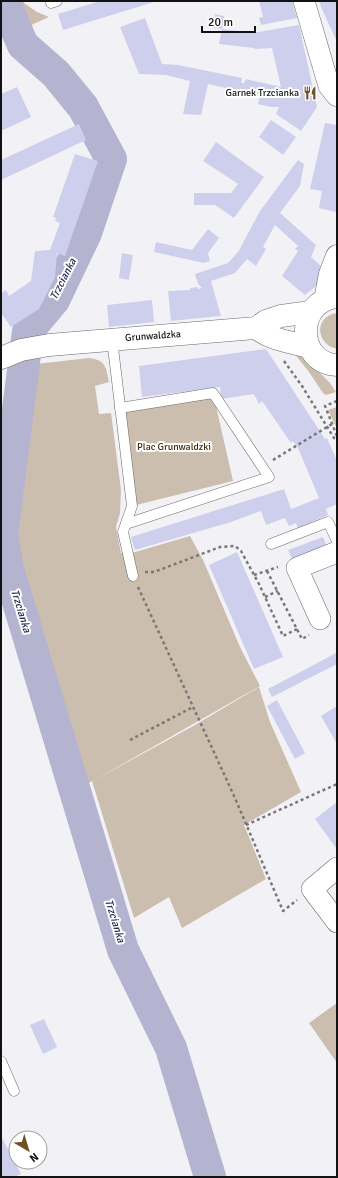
<svg xmlns="http://www.w3.org/2000/svg" width="338" height="1178" viewBox="0 0 338 1178" font-family="Signika,sans-serif">
	<style>
		.green { fill: #cbbeae }
		.lines { fill: none; stroke-linecap: round; stroke-linejoin: round }
		.river { stroke: #b4b4d1; stroke-width: 32 }
		.building { fill: #cecfec }
		.lane-casing { stroke: #6a6a6d; stroke-width: 11 }
		.street-casing { stroke: #6a6a6d; stroke-width: 22 }
		.secondary-casing { stroke: #6a6a6d; stroke-width: 23 }
		.path { stroke: #78787b; stroke-width: 2.5; stroke-dasharray: 3 3; stroke-linecap: butt }
		.lane { stroke: #fff; stroke-width: 10 }
		.street { stroke: #fff; stroke-width: 21 }
		.secondary { stroke: #fff; stroke-width: 22 }
		.labels { text-anchor: middle; dominant-baseline: central; stroke-width: 4; stroke-linejoin: round; paint-order: stroke }
		.poi-label { font-size: 10px; fill: #121213; stroke: #fff; text-anchor: end }
		.street-label { font-size: 10px; fill: #121213; stroke: #fff }
		.park-label { font-size: 10px; fill: #412a0a; stroke: #fff }
		.water-label { font-size: 11px; font-style: italic; fill: #2d2a52; stroke: #fff }
	</style>
	<rect width="100%" height="100%" fill="#f2f2f6"/>
	<g class="green">
		<path d="M8,1H24V3L37,12L49,17L18,31L11,15Z"/>
		<path d="M337,313V349C315,344 314,316 337,313Z"/>
		<path d="M293,352L301,354L330,383L336,392L326,395L323,393L309,372Z"/>
		<path d="M89,358C106,360 106,367 109,382L95,386L99,414L111,413L121,490L120,513L116,527L121,553H132L190,536L203,560L240,647L260,686L93,781L195,725L259,687L270,722L301,792L244,825L266,879L182,928L169,897L134,918L92,781L77,790L9,568L3,534L25,368L36,364Z"/>
		<path d="M213,393L233,481L132,506L120,408Z"/>
		<path d="M337,407V429L328,410Z"/>
		<path d="M337,1003V1063L309,1023Z"/>
	</g>
	<g class="lines">
		<path class="river" d="M7,1L8,11L23,45L56,74L83,107L111,159L86,233L54,300L28,331L2,535L8,569L123,950L171,1048L210,1177"/>
	</g>
	<g class="building">
		<path d="M100,1H157L63,30L58,14Z"/>
		<path d="M259,1H292L297,18L261,25L259,18L263,17Z"/>
		<path d="M319,1H337V42L321,7Z"/>
		<path d="M215,14L224,16L222,29L253,33L299,25L317,107L301,131L276,114L279,107H271L258,104L260,96L208,84L201,115L183,114L190,81L166,75L139,74L120,27L145,18L162,64L178,65L242,78L241,83H244L246,79L281,87L272,48L255,49L254,48L219,44L222,29L213,28Z"/>
		<path d="M17,87L31,117L1,131V94Z"/>
		<path d="M271,120L296,137L283,155L259,137Z"/>
		<path d="M325,123L337,125V206L336,212L319,208L322,191L310,189Z"/>
		<path d="M79,124L86,140L1,180V160Z"/>
		<path d="M216,142L264,177L234,218L215,205H194V193H231L238,184L203,161Z"/>
		<path d="M75,154L98,161L65,256L57,253L55,277L39,309L11,327L1,313V293L6,290L9,296L31,281L35,251L50,250L60,223L55,221L56,218L53,217Z"/>
		<path d="M298,160L304,164L300,186L280,213L316,245L311,257L323,268L320,279L315,287L305,295L282,276L298,251L295,249L298,246L275,225L263,247L266,249L256,266L247,259L235,273L211,281L221,316L171,321L168,291L190,290V288L197,287L198,289L202,288L198,284L195,274L228,263L238,252L260,211Z"/>
		<path d="M208,229L219,238L208,253L210,261L204,263L154,252L156,242L192,250Z"/>
		<path d="M122,253L133,255L129,280L119,278Z"/>
		<path d="M152,300L154,322L109,327L107,305Z"/>
		<path d="M266,349L325,439L327,438L337,461V504L326,509L328,515L298,528L296,523L289,526L285,518L266,525L261,511L231,522L135,550L131,537L284,489L291,509L319,498L298,448L293,441L291,443L262,401L259,404L254,394L221,399L220,387L142,397L139,366Z"/>
		<path d="M323,537L327,547L292,559L288,550Z"/>
		<path d="M237,552L283,657L254,669L209,565Z"/>
		<path d="M336,653L337,664L272,697L268,689Z"/>
		<path d="M277,700L305,753L295,759L267,706Z"/>
		<path d="M337,706V744L321,716Z"/>
		<path d="M337,802V847L336,848L315,819Z"/>
		<path d="M44,1019L57,1047L43,1054L30,1025Z"/>
		<path d="M1,1136L21,1174L14,1177H1Z"/>
	</g>
	<g class="lines">
		<g class="lane-casing">
			<g id="lane">
				<path d="M51,3L57,1"/>
				<path d="M112,339L132,506L123,532L133,576"/>
				<path d="M120,408L213,393L269,477L126,524"/>
				<path d="M271,544L328,522L337,541"/>
				<path d="M1,1061L14,1091"/>
			</g>
		</g>
		<g class="street-casing">
			<g id="street">
				<path d="M304,1L329,86L337,96"/>
				<path d="M320,619L297,568L337,552"/>
				<path d="M337,868L312,889L337,922"/>
			</g>
		</g>
		<g class="secondary-casing">
			<g id="secondary">
				<path d="M337,297C295,301 296,363 337,365"/>
				<path d="M325,300L330,274L337,256"/>
				<path d="M256,328C271,340 291,342 309,347"/>
				<path d="M1,358L21,350L49,345L256,328L266,321L281,316L311,312"/>
			</g>
		</g>
		<g class="path">
			<path d="M284,361L302,386L334,438L337,440"/>
			<path d="M337,401L325,406L337,436"/>
			<path d="M273,460L332,424"/>
			<path d="M267,571L302,639L309,635"/>
			<path d="M145,572H154L220,547L235,546L241,551L259,584L283,636L297,629"/>
			<path d="M254,575L278,567"/>
			<path d="M138,587L235,798L283,911L297,900"/>
			<path d="M265,597L278,591"/>
			<path d="M130,740L193,707"/>
			<path d="M246,825L337,784"/>
		</g>
		<use href="#lane" class="lane"/>
		<use href="#street" class="street"/>
		<use href="#secondary" class="secondary"/>
	</g>
	<defs>
		<g id="restaurant-bare" transform="scale(1.08)"><path d="M-5-6h1v4h1v-4h1v4h1v-4h1v5L-1.5 .5V6h-2V.5L-5-1ZM5-6V6H3V1.5H1.5Q1.5-4 5-6Z" fill="#715027" stroke="#fff" stroke-width="2.5" paint-order="stroke"/></g>
	</defs>
	<g fill-rule="evenodd">
		<use href="#restaurant-bare" x="310" y="93"/>
	</g>
	<g class="labels">
		<g class="poi-label">
			<text x="299" y="93">Garnek Trzcianka</text>
		</g>
		<g class="street-label">
			<text transform="translate(153 336) rotate(-4)">Grunwaldzka</text>
		</g>
		<g class="park-label">
			<text x="174" y="447">Plac Grunwaldzki</text>
		</g>
		<g class="water-label">
			<text transform="translate(63 279) rotate(-63)">Trzcianka</text>
			<text transform="translate(21 611) rotate(73)">Trzcianka</text>
			<text transform="translate(115 921) rotate(73)">Trzcianka</text>
		</g>
	</g>
	<rect width="338" height="1178" fill="none" stroke="#121213" stroke-width="4"/>
	<g transform="translate(28 1150) rotate(142)"><circle r="19" fill="#ffffff" stroke="#a0a0a1"/>
	<path d="M0-3L7 15L0 10L-7 15Z" fill="#715027"/>
	<text y="-6" font-size="11" font-weight="bold" text-anchor="middle" fill="#121213">N</text>
	</g>
	<path d="M202 26v6h53v-6" fill="none" stroke="#121213" stroke-width="2"/>
	<text x="208" y="26" font-size="12" fill="#121213" stroke="#ffffff" stroke-width="3" paint-order="stroke">20 m</text>
</svg>
